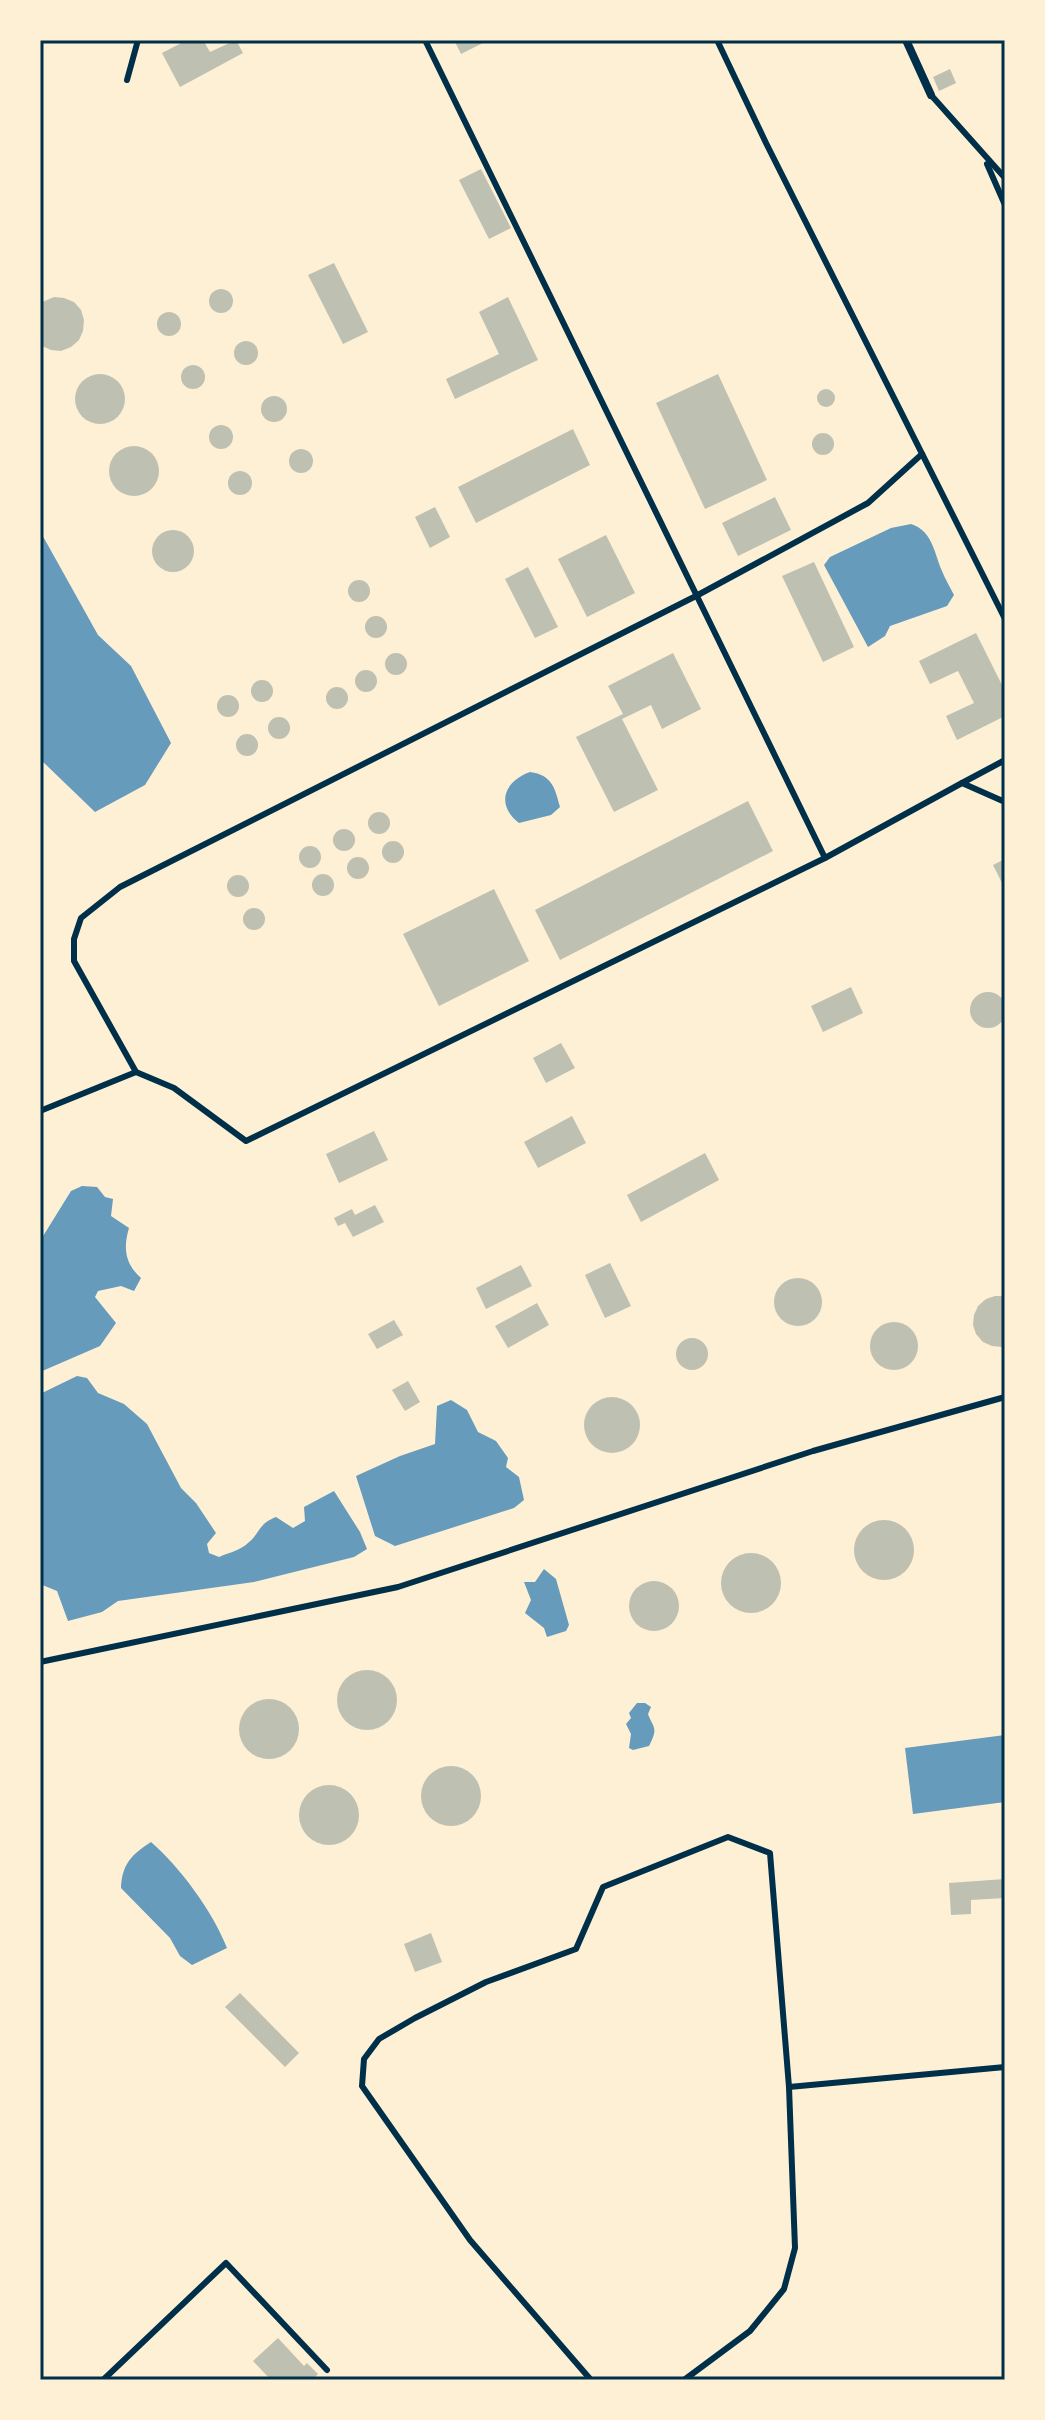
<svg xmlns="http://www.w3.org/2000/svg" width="1045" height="2420" viewBox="0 0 1045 2420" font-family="Overpass,sans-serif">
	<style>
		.water { fill: #669bbc }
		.building { fill: #bec0b2 }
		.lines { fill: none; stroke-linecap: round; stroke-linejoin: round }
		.service { stroke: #003049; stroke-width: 6 }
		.minor { stroke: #003049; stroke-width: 8 }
		.neatline { fill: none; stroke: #003049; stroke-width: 3 }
	</style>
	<rect width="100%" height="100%" fill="#fdf0d5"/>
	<g class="water">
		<path d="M911,524C933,531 934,553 942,571C945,579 950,587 954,595L947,606L890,626L885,636L868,647L824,565L830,557L891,528Z"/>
		<path d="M40,531L98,635L131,666L171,743L145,785L95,812L40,759Z"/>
		<path d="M530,772C552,775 555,788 560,807L551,815L519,823C496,805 503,782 530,772Z"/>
		<path d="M82,1186L97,1187L105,1197L113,1199L111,1216L129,1228C123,1248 125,1264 141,1278L134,1291L121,1286L98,1291L95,1297L116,1323L100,1346L40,1372V1241L71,1191Z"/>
		<path d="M77,1376L87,1378L98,1393L124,1404L147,1424L181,1488L196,1503L216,1533L207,1544L209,1553L219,1557C228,1553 241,1550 248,1543C261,1532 258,1524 276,1517L293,1528L305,1521L304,1507L334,1491L360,1532L367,1549L354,1557L254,1582L118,1601L102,1612L68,1621L57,1591L40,1584V1394Z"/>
		<path d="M451,1400L467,1410L478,1432L496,1441L508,1458L506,1467L519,1477L524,1500L514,1508L395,1546L375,1536L356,1476L400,1456L435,1444L437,1406Z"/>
		<path d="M544,1569L556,1579L569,1625L566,1631L547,1637L544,1628L525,1613L531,1600L524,1582H535Z"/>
		<path d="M637,1703H645L651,1707L648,1714C653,1728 659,1727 649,1746L633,1750L629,1748L631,1734L626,1724L631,1718L629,1713Z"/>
		<path d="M1005,1735V1802L913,1814L905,1748Z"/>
		<path d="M151,1842C180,1867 213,1912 227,1948L192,1965L180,1956L170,1938L121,1888C122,1864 132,1854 151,1842Z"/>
	</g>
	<g class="building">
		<path d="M187,40H203L210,52L236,40L243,53L180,87L162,53Z"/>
		<path d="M454,40H489L461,54Z"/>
		<path d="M950,69L956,83L939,91L933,77Z"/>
		<path d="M481,169L511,228L489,239L459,180Z"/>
		<path d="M334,263L368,332L343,344L308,275Z"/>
		<circle cx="221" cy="301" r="12"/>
		<path d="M54,297L64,298L74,302L81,310L84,320L83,331L79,340L71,347L61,351L51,350L40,345V303Z"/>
		<path d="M508,297L538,360L455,399L446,379L499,354L479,312Z"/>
		<circle cx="169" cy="324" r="12"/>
		<circle cx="246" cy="353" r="12"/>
		<circle cx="193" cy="377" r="12"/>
		<path d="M718,374L767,480L705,509L656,403Z"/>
		<circle cx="100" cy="399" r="25"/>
		<circle cx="826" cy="398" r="9"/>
		<circle cx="274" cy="409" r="13"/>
		<circle cx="221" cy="437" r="12"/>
		<path d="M573,429L590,465L476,523L458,487Z"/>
		<circle cx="823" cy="444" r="11"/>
		<circle cx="134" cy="471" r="25"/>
		<circle cx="301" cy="461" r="12"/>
		<circle cx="240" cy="483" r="12"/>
		<path d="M775,497L791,530L738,556L722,523Z"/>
		<path d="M435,507L450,537L430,548L415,517Z"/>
		<circle cx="173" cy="551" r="21"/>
		<path d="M606,535L635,593L587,617L558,559Z"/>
		<path d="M814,562L854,647L823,662L782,576Z"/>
		<path d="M528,567L558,627L535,638L505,579Z"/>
		<circle cx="359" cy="591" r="11"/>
		<circle cx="376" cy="627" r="11"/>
		<path d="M976,633L1005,691V716L957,740L946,716L974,703L958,671L930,684L919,661Z"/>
		<path d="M673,653L701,709L662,729L651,705L622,719L658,790L614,812L576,737L623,714L608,686Z"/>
		<circle cx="396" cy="664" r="11"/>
		<circle cx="366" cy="681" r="11"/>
		<circle cx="262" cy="691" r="11"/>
		<circle cx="337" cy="698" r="11"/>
		<circle cx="228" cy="706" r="11"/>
		<circle cx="279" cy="728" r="11"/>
		<circle cx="247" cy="745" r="11"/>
		<path d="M748,801L773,851L560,960L535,910Z"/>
		<circle cx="379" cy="823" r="11"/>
		<circle cx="344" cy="840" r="11"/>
		<circle cx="393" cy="852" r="11"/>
		<circle cx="310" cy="857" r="11"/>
		<circle cx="358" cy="868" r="11"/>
		<path d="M1005,859V889L993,865Z"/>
		<circle cx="323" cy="885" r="11"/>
		<circle cx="238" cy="886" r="11"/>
		<path d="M494,889L529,961L439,1006L403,934Z"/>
		<circle cx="254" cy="919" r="11"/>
		<path d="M851,987L863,1013L823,1032L811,1006Z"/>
		<circle cx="988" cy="1010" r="18"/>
		<path d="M561,1043L575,1068L546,1083L533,1058Z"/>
		<path d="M572,1116L586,1143L538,1168L524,1142Z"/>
		<path d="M374,1131L388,1160L339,1183L326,1154Z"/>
		<path d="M705,1153L719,1180L641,1222L627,1195Z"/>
		<path d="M375,1205L384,1222L353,1237L345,1223L338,1226L334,1218L352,1209L355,1215Z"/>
		<path d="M610,1263L631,1306L605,1318L585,1275Z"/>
		<path d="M521,1265L532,1286L486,1309L476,1288Z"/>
		<circle cx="798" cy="1302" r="24"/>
		<path d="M995,1296H1005V1346L1002,1347L992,1346L983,1342L976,1334L973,1325L974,1315L978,1306L986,1299Z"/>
		<path d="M537,1303L549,1325L508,1348L495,1326Z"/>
		<path d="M394,1320L403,1335L377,1349L368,1334Z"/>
		<circle cx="894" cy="1346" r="24"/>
		<circle cx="692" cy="1354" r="16"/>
		<path d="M408,1381L420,1402L405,1411L392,1390Z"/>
		<circle cx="612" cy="1425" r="28"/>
		<circle cx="884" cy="1550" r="30"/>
		<circle cx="751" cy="1583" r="30"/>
		<circle cx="654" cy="1606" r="25"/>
		<circle cx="367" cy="1700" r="30"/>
		<circle cx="269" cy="1729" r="30"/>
		<circle cx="451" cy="1796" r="30"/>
		<circle cx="329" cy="1815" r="30"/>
		<path d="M1005,1879V1898L971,1900V1914L951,1915L949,1883Z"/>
		<path d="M431,1933L442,1962L415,1972L404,1944Z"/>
		<path d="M240,1993L299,2053L285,2067L225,2007Z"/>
		<path d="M278,2338L304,2366L307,2363L318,2374L315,2377L318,2380H271L253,2361Z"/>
	</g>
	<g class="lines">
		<g class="service">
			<path d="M425,40L825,858"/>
			<path d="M717,40L766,143L1005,619"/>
			<path d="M127,80L138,40"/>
			<path d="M931,95L1005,178"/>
			<path d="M987,164L1005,205"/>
			<path d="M962,783L1005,760"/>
			<path d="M136,1072L74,961V939L81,918L120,887L696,596L868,503L922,454"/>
			<path d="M40,1111L136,1072L174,1088L246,1141L825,858L962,783L1005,802"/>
			<path d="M40,1662L398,1587L813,1451L1005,1397"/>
			<path d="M789,2087L1005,2067"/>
			<path d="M103,2380L226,2263L327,2370"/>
			<path d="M591,2380L470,2240L362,2086L364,2059L379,2039L415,2018L486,1982L576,1949L603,1887L728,1837L770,1853L789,2087L795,2248L784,2289L750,2331L684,2380"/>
		</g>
		<path class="minor" d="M906,40L931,95"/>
	</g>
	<rect width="1045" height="2420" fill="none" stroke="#fdf0d5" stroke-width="84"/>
	<rect x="42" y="42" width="961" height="2336" class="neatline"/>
</svg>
